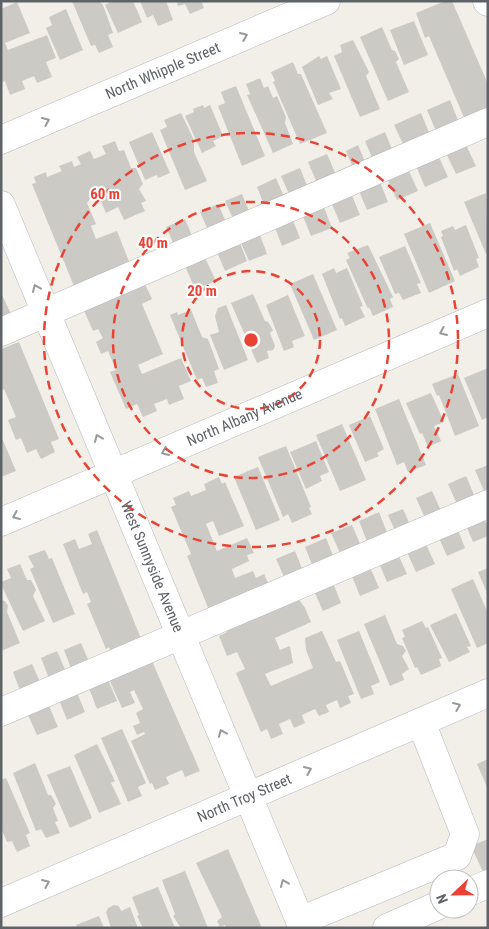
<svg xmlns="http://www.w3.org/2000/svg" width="489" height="929" viewBox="0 0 489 929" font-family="'Roboto Condensed',sans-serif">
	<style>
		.building { fill: #cccac5 }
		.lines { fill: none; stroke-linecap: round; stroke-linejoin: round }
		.minor-casing { stroke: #b5b8bc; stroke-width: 29 }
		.minor { stroke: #fff; stroke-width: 28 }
		.oneway { stroke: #979a9d }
		.ring { fill: none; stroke: #ea4335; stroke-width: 2.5; stroke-dasharray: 9 6 }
		.labels { text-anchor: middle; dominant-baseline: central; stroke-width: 4; stroke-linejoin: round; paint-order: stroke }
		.street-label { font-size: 15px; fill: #5f6368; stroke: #fff }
		.centre { fill: #ea4335; stroke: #fff; stroke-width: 2.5 }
		.ring-label { font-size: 15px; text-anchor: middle; font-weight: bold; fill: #ea4335; stroke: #fff; stroke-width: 4; stroke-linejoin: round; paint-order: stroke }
	</style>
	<rect width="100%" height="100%" fill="#f1efe8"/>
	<g class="building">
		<path d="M72,1H99L103,5L113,33L108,35L113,47L99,53L95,45L91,46Z"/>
		<path d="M113,1H133L142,22L118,33L105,5Z"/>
		<path d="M140,1H166L173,20L158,26L153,15L147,18Z"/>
		<path d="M176,1H201L204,8L190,14L185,4L178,6Z"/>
		<path d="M445,1H452L488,84V113L466,122L429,36L425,38L416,13Z"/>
		<path d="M17,2L30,33L5,43L8,50L47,35L56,58L46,62L52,77L37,83L34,76L22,81L25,89L10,95L5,81L1,83V9Z"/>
		<path d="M66,9L83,50L60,60L46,28L52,25L49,17Z"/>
		<path d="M414,21L428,55L404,65L390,30Z"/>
		<path d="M382,27L392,50L395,51L399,59L396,62L409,92L388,101L360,37Z"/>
		<path d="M353,40L369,72L366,76L380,109L360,117L334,56L342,52L340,45Z"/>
		<path d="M319,56L321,59L327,56L341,89L329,93L333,99L318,105L302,67Z"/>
		<path d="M293,62L298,74H301L327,133L300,144L273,82L275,81L271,72Z"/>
		<path d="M260,78L264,88L268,86L273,98L277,96L286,117L285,123L293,144L273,153L247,95L250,94L246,84Z"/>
		<path d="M236,86L265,156L242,166L218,106L225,103L221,92Z"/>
		<path d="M450,100L459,123L437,133L427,110Z"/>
		<path d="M203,105L204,108L210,105L223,136L213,141L216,146L202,153L185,116L194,112L193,109Z"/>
		<path d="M181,113L194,140V152L207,181L185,190L160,130L167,127L164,120Z"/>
		<path d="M421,113L430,135L404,146L394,125Z"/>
		<path d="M152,132L170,173L158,178L157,175L145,180L129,142Z"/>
		<path d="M385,132L393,152L373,160L365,141Z"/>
		<path d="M115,141L119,151L124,150L131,168H136L143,184L139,189L146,201L141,203L145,211L124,220L118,207L106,213L100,199L91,198L87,203L96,224L91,226L96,239L117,231L132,269L76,291L32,184L36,183L34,177L46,172L47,177L62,171L59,166L72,161L74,167L81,164L77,157L90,151L94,159L106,154L102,146Z"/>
		<path d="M358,145L366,164L354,170L346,151Z"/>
		<path d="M466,145L476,166L456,174L446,153Z"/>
		<path d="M327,154L336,175L317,183L308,162Z"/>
		<path d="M439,157L448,177L425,187L416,166Z"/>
		<path d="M300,168L308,188L290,196L281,176Z"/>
		<path d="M408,169L418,191L397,200L387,178Z"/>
		<path d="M276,178L285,199L265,207L257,187Z"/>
		<path d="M380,182L388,202L367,210L359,191Z"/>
		<path d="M351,193L360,215L340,223L331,202Z"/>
		<path d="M486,193L488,253L486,254L464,202Z"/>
		<path d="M242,194L251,216L235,223L225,201Z"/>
		<path d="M218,204L226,222L208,230L200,212Z"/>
		<path d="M323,205L332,228L311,236L302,214Z"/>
		<path d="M292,218L300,238L282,246L274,225Z"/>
		<path d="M185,219L193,238L175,247L166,227Z"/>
		<path d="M430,223L455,281L429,293L404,234Z"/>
		<path d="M466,225L479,258L476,259L479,267L460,276L457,269L454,271L441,237L443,236L441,231L453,226L455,230Z"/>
		<path d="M260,235L267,254L249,261L241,243Z"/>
		<path d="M240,243L247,261L225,271L217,252Z"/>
		<path d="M368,245L393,297L390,299L393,307L373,316L369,307L368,309L346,260L350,258L347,253Z"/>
		<path d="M405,246L421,283L417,284L421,293L403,300L399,293L395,294L379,257Z"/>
		<path d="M205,258L216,281L195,289L185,266Z"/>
		<path d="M334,268L336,273L347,268L363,306L360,307L365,317L345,326L342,318L340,319L322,274Z"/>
		<path d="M313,274L337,330L314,340L290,284Z"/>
		<path d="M143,280L152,299L142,304L163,354L138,365L142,374L181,358L191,381L179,386L184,399L169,405L167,399L154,404L157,411L143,417L137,404L126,409L110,372L116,370L108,351L101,354L96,342L103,338L98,329L93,331L82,306Z"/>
		<path d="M1,293L12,316L1,321Z"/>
		<path d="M253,294L265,321L268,322L273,330L270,333L275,346L273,350L267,351L269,358L257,363L231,303Z"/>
		<path d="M288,295L305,336L292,341L294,347L284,351L266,305Z"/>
		<path d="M226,305L248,360L224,370L210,335L219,332L215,316L218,308Z"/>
		<path d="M191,310L202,337L208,339L219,369L214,371L218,383L206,387L202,378L197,380L170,315L177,312L178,315Z"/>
		<path d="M19,342L59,439L51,442L55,452L41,459L36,449L27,453L21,438L16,440L8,420L16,417L4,389L1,390V349Z"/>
		<path d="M488,368V417L482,420L464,378Z"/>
		<path d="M458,374L479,426L455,436L439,395L437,396L432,384Z"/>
		<path d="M431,393L444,422L434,426L441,441L428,447L422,433L420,434L406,403Z"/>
		<path d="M399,399L426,465L408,472L404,462L397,465L375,409Z"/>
		<path d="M370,416L384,449L377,453L379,456L365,462L349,425Z"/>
		<path d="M342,424L366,480L340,491L316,435Z"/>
		<path d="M1,436L16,471L1,477Z"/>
		<path d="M316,441L329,472L320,476L322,481L306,489L290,452Z"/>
		<path d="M286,446L311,507L309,508L312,514L292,523L288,514L283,517L258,457Z"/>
		<path d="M488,465V492L485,493L475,470Z"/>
		<path d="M258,467L280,520L256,530L234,477Z"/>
		<path d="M466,476L475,497L457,504L448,484Z"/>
		<path d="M219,477L222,484L225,482L244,526L219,536L213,521L206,524L217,551L247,538L254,553L247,555L249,561L232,569L235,578L253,571L256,578L264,574L270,587L211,615L187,556L191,554L171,507L176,505L173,498L189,491L191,496L206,490L204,484Z"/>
		<path d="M432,491L442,513L426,520L416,498Z"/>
		<path d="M403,509L411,527L396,533L388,515Z"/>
		<path d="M379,512L388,535L368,544L359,521Z"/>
		<path d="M483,516L488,527V536L473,542L465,523Z"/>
		<path d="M352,525L361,546L341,555L331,533Z"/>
		<path d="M97,530L142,641L112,655L109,647L106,649L87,604L91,602L87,592L83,594L63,544L75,539L79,549L92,544L88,534Z"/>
		<path d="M458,530L465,548L447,556L439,538Z"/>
		<path d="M326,538L334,558L313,567L305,547Z"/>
		<path d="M425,542L435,564L416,572L406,550Z"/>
		<path d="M45,550L49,559L52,558L75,614L53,623L30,569L34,567L28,556Z"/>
		<path d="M295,551L303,571L285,579L276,559Z"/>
		<path d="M398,554L407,574L387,582L379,563Z"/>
		<path d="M20,564L27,580H31L36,590L33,596L45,621L23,631L1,584V582L11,578L7,569Z"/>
		<path d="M370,567L379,588L360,596L352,576Z"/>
		<path d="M488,568V595L478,572Z"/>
		<path d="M473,579L488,613V643L477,648L451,589Z"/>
		<path d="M333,583L341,603L323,611L314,591Z"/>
		<path d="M297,597L305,608L311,622L275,638L280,650L290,646L293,663L265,674L271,686L313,668L306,650L305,638L322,631L336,662L340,661L354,694L348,696L351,703L340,708L337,700L326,705L329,712L319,716L315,709L302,715L305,723L294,728L290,719L279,724L283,734L271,739L267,729L261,732L236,673L245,669L237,652L227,656L219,636L227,632L225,627Z"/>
		<path d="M1,600L5,601L8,606L7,612L20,643L1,651Z"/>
		<path d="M456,613L471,646L467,647L470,652L449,662L430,625Z"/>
		<path d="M385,615L397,644L403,646L406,651L402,656L409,669L402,674L404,680L390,686L364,624Z"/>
		<path d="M422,621L426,628L428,627L442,658L439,659L441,666L421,675L417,667L415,668L402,638L405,637L402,630Z"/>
		<path d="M359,631L380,682L371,686L374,694L361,699L337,640Z"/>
		<path d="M81,643L90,664L72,671L64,650Z"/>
		<path d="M57,651L67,674L50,681L41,658Z"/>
		<path d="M151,659L200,771L185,777L182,770L166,777L169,784L155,790L152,783L150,784L131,741L145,734L144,732L137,735L133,726L140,723L136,713L143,709L134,690L130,692L135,703L122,708L108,677Z"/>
		<path d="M32,664L41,684L21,693L13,672Z"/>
		<path d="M108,680L117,701L97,709L89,688Z"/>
		<path d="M77,693L85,712L67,720L59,700Z"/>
		<path d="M49,706L58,727L37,735L28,715Z"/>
		<path d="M122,729L146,783L138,787L142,796L128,802L101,738Z"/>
		<path d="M97,744L115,781L111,783L121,804L99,813L74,755Z"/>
		<path d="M488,759V789L477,764Z"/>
		<path d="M35,763L48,795H51L56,804L53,808L58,821L55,822L60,833L46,838L41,829L36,831L13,773Z"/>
		<path d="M70,766L92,818L70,828L47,775Z"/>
		<path d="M6,778L30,833L26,835L30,846L17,852L12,841L7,842L1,828V780Z"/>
		<path d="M488,839V875L485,876L471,846Z"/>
		<path d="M228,849L262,928H226L225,925L220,927L217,921L222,917L196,863Z"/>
		<path d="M185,871L208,928H181L173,916L175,914L162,880Z"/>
		<path d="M158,887L175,928H143L137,916L139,915L132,897Z"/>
		<path d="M114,905L119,906L121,911L130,907L138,928H111L106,912L108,908Z"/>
		<path d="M99,916L104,928H78L76,925Z"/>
	</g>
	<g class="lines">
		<g class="minor-casing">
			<g id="minor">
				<path d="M487,1L488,2"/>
				<path id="s1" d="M1,140L326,1"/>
				<path id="s2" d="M1,205L303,928"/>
				<path d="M1,332L488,122"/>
				<path id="s3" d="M1,522L488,313"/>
				<path d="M1,712L488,504"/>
				<path d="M469,892L488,884"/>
				<path id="s4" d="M1,903L488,693"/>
				<path d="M300,921L457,856L465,834L421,722"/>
				<path d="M387,928L439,905"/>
			</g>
		</g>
		<use href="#minor" class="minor"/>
	</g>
	<defs><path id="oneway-chevron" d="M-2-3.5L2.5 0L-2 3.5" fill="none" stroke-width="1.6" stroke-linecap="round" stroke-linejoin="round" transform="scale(1.25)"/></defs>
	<g class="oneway">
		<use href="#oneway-chevron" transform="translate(244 36) rotate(-23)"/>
		<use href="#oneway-chevron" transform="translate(46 121) rotate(-23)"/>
		<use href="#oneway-chevron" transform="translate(36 288) rotate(-113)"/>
		<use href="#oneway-chevron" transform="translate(443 332) rotate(157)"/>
		<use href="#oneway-chevron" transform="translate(98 438) rotate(-113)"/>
		<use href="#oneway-chevron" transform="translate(165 452) rotate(157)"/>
		<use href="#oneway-chevron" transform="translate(16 516) rotate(157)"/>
		<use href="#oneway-chevron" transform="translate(457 706) rotate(-23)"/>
		<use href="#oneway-chevron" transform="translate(222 733) rotate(-113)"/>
		<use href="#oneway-chevron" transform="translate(308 770) rotate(-23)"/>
		<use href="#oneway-chevron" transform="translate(46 883) rotate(-23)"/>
		<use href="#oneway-chevron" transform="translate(284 883) rotate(-113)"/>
	</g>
	<g class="ring">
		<circle cx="251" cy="340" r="69"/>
		<circle cx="251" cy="340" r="138"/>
		<circle cx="251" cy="340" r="207"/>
	</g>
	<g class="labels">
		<g class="street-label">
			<text stroke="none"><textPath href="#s1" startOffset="176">North Whipple Street</textPath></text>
			<text stroke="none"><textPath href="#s3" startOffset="265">North Albany Avenue</textPath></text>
			<text stroke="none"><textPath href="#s2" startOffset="392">West Sunnyside Avenue</textPath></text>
			<text stroke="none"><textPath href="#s4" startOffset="265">North Troy Street</textPath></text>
		</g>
	</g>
	<circle cx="251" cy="340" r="8" class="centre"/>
	<g class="ring-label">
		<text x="105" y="199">60 m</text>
		<text x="153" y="248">40 m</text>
		<text x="202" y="296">20 m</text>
	</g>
	<rect width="489" height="929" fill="none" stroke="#5f6368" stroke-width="5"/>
	<g transform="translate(454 894) rotate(248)"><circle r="24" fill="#ffffff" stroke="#bfc1c3"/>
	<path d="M0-4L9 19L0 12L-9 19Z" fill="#ea4335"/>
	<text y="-8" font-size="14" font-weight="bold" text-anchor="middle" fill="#5f6368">N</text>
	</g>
</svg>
